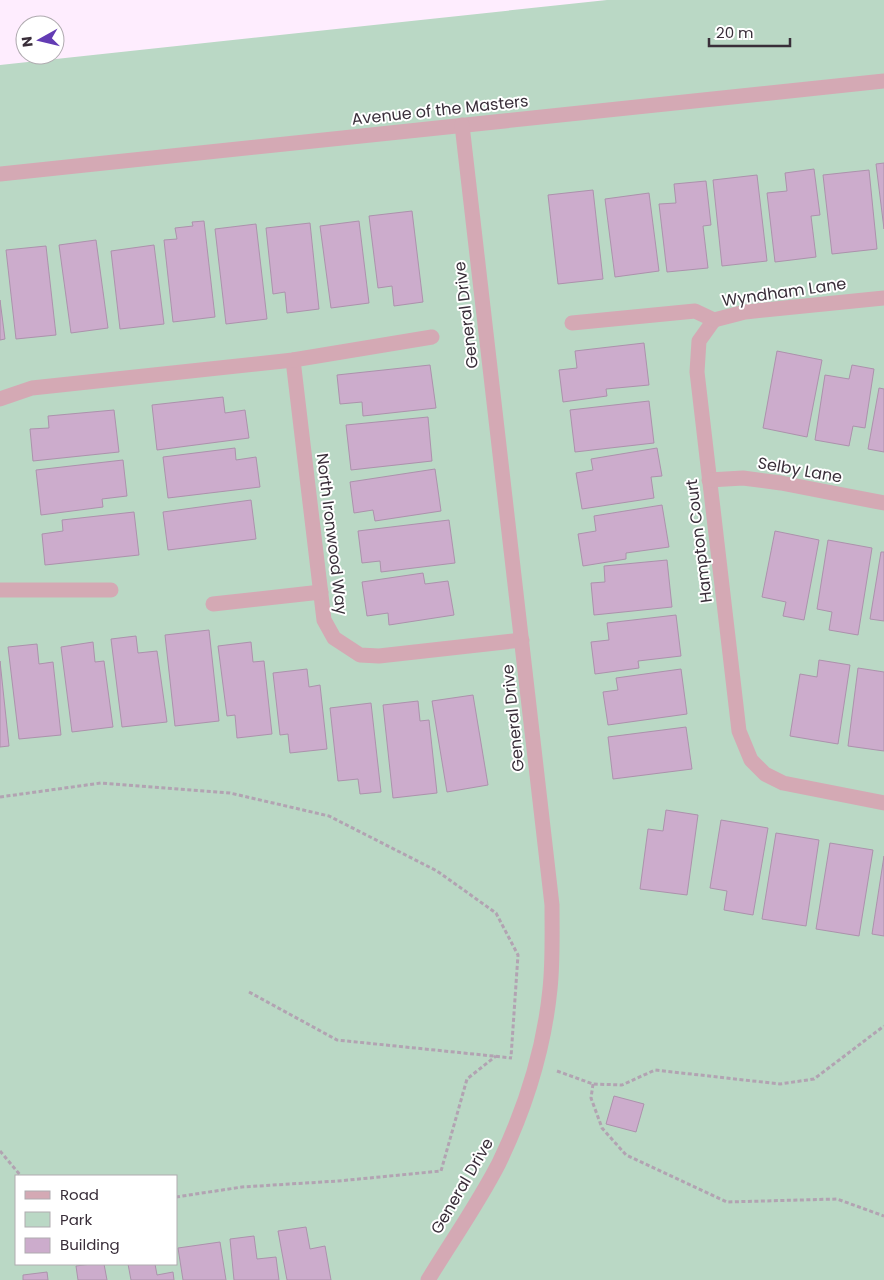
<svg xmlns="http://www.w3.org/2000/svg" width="884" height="1280" viewBox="0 0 884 1280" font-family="Poppins,sans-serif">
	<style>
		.green { fill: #bad8c5; fill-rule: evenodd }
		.building { fill: #ccaccc; stroke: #ac92ac }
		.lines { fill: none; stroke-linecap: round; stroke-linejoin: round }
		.path { stroke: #b2a3b2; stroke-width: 3; stroke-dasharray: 4 2.5; stroke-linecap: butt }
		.minor { stroke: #d4a9b4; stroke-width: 15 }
		.labels { text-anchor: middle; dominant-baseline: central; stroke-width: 4; stroke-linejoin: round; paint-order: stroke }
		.street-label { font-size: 16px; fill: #392e39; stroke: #fff }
	</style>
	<rect width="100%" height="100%" fill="#feedfe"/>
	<path class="green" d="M607,0H884V1280H0V65ZM16,1176H176V1264H16Z"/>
	<g class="building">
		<path d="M884,163V229L876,164Z"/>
		<path d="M814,169L820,215L811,216L816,257L775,262L767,193L787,191L785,173Z"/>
		<path d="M869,170L877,249L832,254L823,175Z"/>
		<path d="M757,175L767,261L722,266L713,180Z"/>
		<path d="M706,181L711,225L703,226L708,268L667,272L659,204L676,203L674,184Z"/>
		<path d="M593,190L603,279L558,284L548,195Z"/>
		<path d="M649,193L659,271L615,277L605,199Z"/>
		<path d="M412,211L423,302L394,306L392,286L378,288L369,216Z"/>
		<path d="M204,221L215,317L173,322L164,240L177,239L175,228L193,226L192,222Z"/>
		<path d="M359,221L369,303L331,308L320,226Z"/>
		<path d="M310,223L319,309L287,313L285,292L273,294L266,228Z"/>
		<path d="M256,224L267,319L226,324L215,229Z"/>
		<path d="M96,240L108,328L71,333L59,245Z"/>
		<path d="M154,245L164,324L120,329L111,251Z"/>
		<path d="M46,246L56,335L16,339L6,250Z"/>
		<path d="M0,300L5,339L0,340Z"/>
		<path d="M644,343L649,385L606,389L607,396L563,402L559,370L577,368L575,351Z"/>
		<path d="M777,351L822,360L807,437L763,428Z"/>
		<path d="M430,365L436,408L363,416L362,402L340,404L337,375Z"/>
		<path d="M852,365L874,369L865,428L853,426L849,446L815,440L825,375L849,379Z"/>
		<path d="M879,388L884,389V452L868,449Z"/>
		<path d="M223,397L225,413L245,410L249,438L157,450L152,405Z"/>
		<path d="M649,401L654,443L575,452L570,410Z"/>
		<path d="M114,410L119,452L33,461L30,429L49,428L48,416Z"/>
		<path d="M428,417L432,461L351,470L346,425Z"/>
		<path d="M235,448L236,460L256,457L260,487L168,498L163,457Z"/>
		<path d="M657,448L662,476L651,477L654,498L582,509L576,473L593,470L591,459Z"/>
		<path d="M123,460L127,496L102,499L103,507L41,515L36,470Z"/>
		<path d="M435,469L441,511L375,521L373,510L354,513L350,482Z"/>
		<path d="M251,500L256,539L168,550L163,512Z"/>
		<path d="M662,505L669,547L626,553V559L583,566L578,534L596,531L594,516Z"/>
		<path d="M134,512L139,555L45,565L42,534L63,531L62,520Z"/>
		<path d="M449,520L455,563L381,572L380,561L362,563L358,531Z"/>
		<path d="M775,531L819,540L804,620L783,616L786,602L762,597Z"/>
		<path d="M828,540L872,548L858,635L829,630L832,612L817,609Z"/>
		<path d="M881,552H884V621L870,619Z"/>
		<path d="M667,560L672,607L594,615L591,583L605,582L604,566Z"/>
		<path d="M423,573L425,584L448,581L454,615L389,625L388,613L367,616L362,582Z"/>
		<path d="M676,615L681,656L638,661L639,668L595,674L591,642L609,640L607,623Z"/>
		<path d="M209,630L219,721L175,726L165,635Z"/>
		<path d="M136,636L138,653L157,651L167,722L122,727L111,639Z"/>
		<path d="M93,642L95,662L104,661L113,727L72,732L61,647Z"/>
		<path d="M251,642L253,662L264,661L272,734L237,738L235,715L227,716L218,646Z"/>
		<path d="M37,644L39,664L53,662L61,735L19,739L8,647Z"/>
		<path d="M819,660L850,665L838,744L790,736L800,674L817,677Z"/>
		<path d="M0,661L9,746L0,747Z"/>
		<path d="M858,668L884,672V751L848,746Z"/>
		<path d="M307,669L309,687L320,685L327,749L290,753L288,734L280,735L273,673Z"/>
		<path d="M681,669L687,714L608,725L603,692L618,690L616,678Z"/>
		<path d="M473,695L488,785L447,792L432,701Z"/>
		<path d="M418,701L420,721L429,720L437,793L393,798L383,705Z"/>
		<path d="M371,703L381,792L360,794L358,779L338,781L330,708Z"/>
		<path d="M686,727L692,769L613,779L608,737Z"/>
		<path d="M666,810L698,815L687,895L640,889L648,829L663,831Z"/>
		<path d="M721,820L768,828L753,915L724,910L727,891L710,888Z"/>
		<path d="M776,833L819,840L806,926L762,919Z"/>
		<path d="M830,843L873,850L859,936L816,929Z"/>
		<path d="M884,856V936L872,934Z"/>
		<path d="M614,1096L644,1104L636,1132L606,1124Z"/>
		<path d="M306,1227L310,1249L325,1246L331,1280H287L278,1231Z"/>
		<path d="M254,1236L257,1259L276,1257L279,1280H234L230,1239Z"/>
		<path d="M220,1242L226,1280H183L178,1248Z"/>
		<path d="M91,1264H104L107,1280H78L76,1266Z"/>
		<path d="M128,1264H155L157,1275L173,1272L174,1280H131Z"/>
		<path d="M47,1272L48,1280H23V1275Z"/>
	</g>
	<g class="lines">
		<g class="path">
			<path d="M0,797L101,783L230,793L329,816L437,871L496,913L518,955L511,1057"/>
			<path d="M249,992L337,1040L512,1058"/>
			<path d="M557,1071L593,1084L622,1085L655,1070L780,1084L814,1079L884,1026"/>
			<path d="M593,1084L591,1098L602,1128L626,1155L727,1202L837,1199L884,1216"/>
			<path d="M0,1151L21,1176"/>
			<path d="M176,1197L242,1187L338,1181L441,1171L467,1079L496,1056"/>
		</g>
		<g class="minor">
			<path d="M0,174L884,81"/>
			<path d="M714,320L699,341L697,372L739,731L751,760L765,774L783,783L884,803"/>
			<path d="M572,323L695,311L714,320L745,312L884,298"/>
			<path d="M293,360L324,620L334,638L360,655L379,656L522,640"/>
			<path d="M0,399L32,388L293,360L432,337"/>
			<path d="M709,480L743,478L781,483L884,503"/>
			<path d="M0,590H111"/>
			<path d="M213,604L321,592"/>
			<path d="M428,1280C451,1242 478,1204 499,1163C525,1109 544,1049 550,989C553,961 552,933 552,905L462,125"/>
		</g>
	</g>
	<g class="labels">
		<g class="street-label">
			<text transform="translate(440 110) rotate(-6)">Avenue of the Masters</text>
			<text transform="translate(784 292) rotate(-8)">Wyndham Lane</text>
			<text transform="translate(466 315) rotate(-97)">General Drive</text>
			<text transform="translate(800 470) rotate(10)">Selby Lane</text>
			<text transform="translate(332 534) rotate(83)">North Ironwood Way</text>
			<text transform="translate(699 541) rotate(-97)">Hampton Court</text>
			<text transform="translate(513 718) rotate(-96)">General Drive</text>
			<text transform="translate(462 1186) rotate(-60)">General Drive</text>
		</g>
	</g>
	<rect x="15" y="1175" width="162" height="90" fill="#ffffff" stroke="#b0abb0"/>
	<rect x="25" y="1191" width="25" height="8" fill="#d4a9b4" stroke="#b0abb0"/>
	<text x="60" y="1200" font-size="15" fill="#392e39">Road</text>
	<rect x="25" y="1212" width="25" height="15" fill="#bad8c5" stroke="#b0abb0"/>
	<text x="60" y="1225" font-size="15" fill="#392e39">Park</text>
	<rect x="25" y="1238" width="25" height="15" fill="#ccaccc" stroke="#b0abb0"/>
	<text x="60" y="1250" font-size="15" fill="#392e39">Building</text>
	<g transform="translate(40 40) rotate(262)"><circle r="24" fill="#ffffff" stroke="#b0abb0"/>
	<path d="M0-4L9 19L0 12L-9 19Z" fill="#633cb4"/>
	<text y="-8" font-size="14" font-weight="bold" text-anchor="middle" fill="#392e39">N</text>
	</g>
	<path d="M709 38v8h81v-8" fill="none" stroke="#392e39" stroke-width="2.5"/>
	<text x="716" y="38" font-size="15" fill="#392e39" stroke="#ffffff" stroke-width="4" paint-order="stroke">20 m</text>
</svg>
